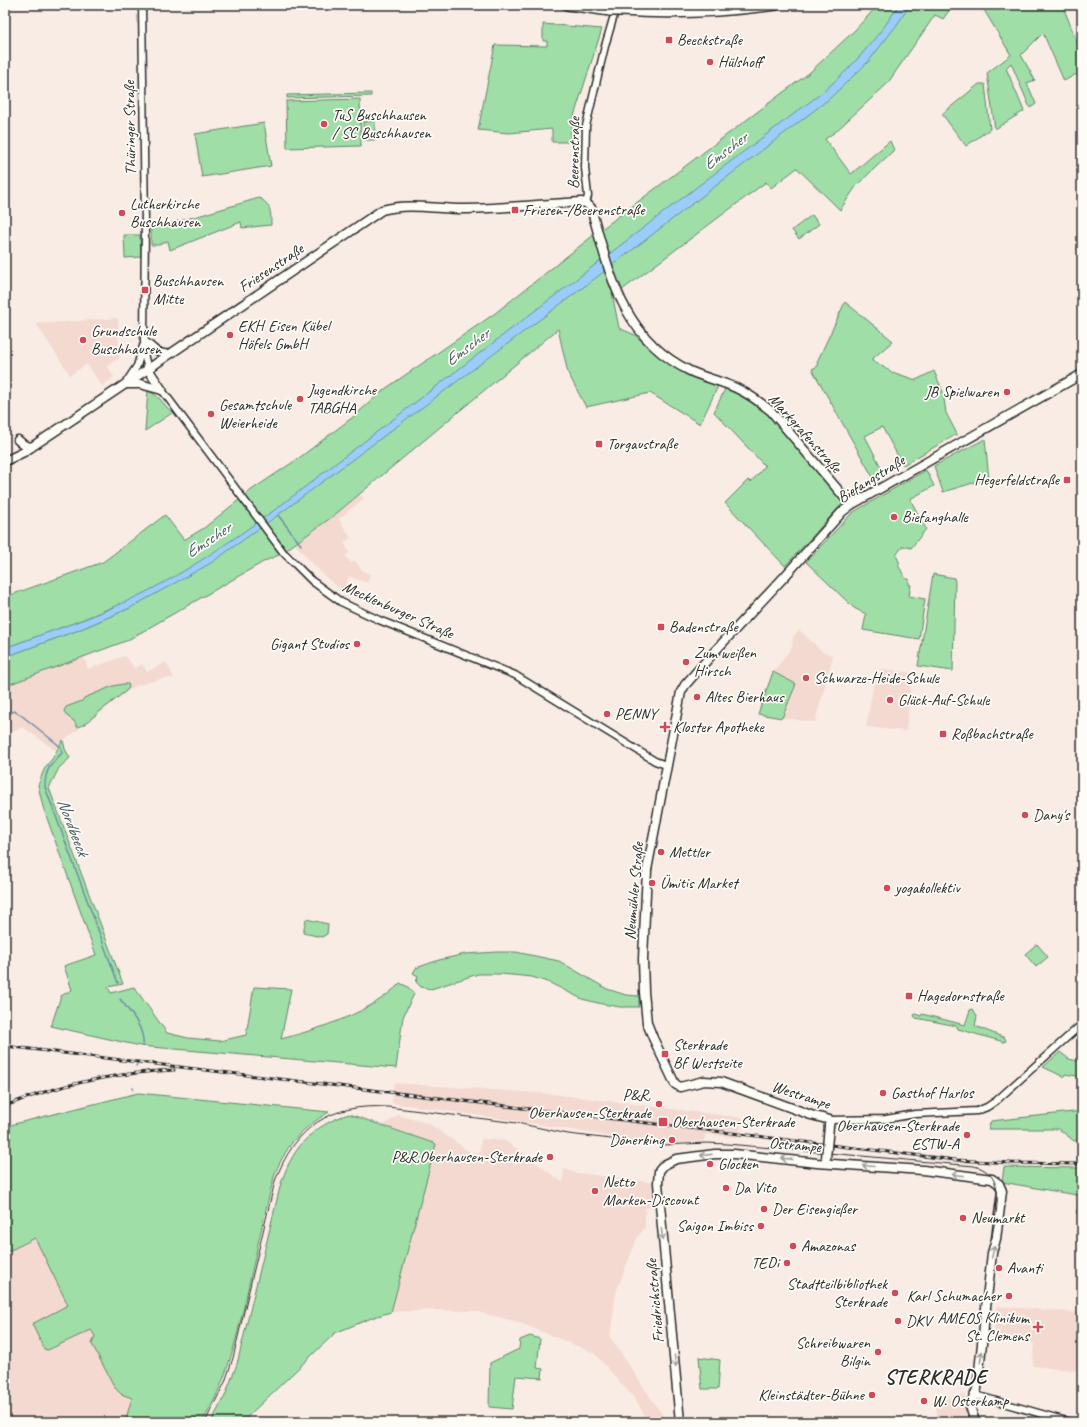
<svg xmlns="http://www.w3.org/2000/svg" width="1087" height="1427" viewBox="0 0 1087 1427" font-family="Caveat,sans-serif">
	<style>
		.built { fill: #f3d9d0 }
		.green { fill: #9fdea7; stroke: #658469 }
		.water { fill: #9acef8; stroke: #6e8da6 }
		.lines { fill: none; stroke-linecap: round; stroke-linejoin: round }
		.stream { stroke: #6e8da6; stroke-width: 1.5 }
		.minor-casing { stroke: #2b2b2b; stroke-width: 9 }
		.major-casing { stroke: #2b2b2b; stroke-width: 11 }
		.highway-casing { stroke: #2b2b2b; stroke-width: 12 }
		.minor { stroke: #fdfcf7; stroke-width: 6 }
		.major { stroke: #fdfcf7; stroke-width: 8 }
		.highway { stroke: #fdfcf7; stroke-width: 9 }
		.tram { stroke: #2b2b2b; stroke-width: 1 }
		.rail-casing { stroke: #2b2b2b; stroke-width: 3 }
		.rail { stroke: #fdfcf7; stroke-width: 1.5; stroke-dasharray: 4.5; stroke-linecap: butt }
		.major-bridge-casing { stroke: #2b2b2b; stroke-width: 11; stroke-linecap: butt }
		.highway-bridge-casing { stroke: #2b2b2b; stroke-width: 12; stroke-linecap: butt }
		.major-bridge { stroke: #fdfcf7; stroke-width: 8 }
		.highway-bridge { stroke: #fdfcf7; stroke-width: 9 }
		.oneway { stroke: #9e9e9b }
		.poi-dot { fill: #d1495b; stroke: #fdfcf7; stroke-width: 1.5 }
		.labels { text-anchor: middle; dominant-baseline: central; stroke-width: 3.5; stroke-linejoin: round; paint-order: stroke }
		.poi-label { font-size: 16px; fill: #2b2b2b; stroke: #fdfcf7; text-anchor: start }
		.street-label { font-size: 16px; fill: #2b2b2b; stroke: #fdfcf7 }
		.water-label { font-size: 17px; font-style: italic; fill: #4c5c68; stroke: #fdfcf7 }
		.district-label { font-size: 20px; font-weight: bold; letter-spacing: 1px; fill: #2b2b2b; stroke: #fdfcf7 }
	</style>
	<rect width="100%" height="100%" fill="#f8ece5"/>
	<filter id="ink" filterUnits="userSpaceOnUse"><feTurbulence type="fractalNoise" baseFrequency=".025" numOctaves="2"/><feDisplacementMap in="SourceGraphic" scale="8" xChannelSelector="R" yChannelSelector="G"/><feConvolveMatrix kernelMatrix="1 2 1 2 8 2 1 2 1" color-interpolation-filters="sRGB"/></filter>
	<g filter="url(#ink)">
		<g class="built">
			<path d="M118,318L119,358L107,366L114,377L102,386L87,364L70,375L37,325V324Z"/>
			<path d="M359,495L364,498L339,519L351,538L344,542L349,553L345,556L351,563L355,561L363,571L370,574L367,583L349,576L344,591L329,580L314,565L295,544L332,517Z"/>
			<path d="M799,630L824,653L825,652L833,656L815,722L782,718L796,684L773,672L792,647L793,637Z"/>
			<path d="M125,656L135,669L142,664L147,672L166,662L174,678H164L135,686L64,740L55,750L23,727L5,735V686L84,657L88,669Z"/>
			<path d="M881,669L912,673L906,731L866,727L876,671L880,672Z"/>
			<path d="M394,1083L552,1094L743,1118L739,1138L706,1134L704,1141L672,1144L613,1137L531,1123L392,1103Z"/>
			<path d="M398,1115L430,1124L471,1153H480L481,1139L505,1141L522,1152L563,1183L564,1169L577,1173L655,1183L656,1206L645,1208V1227L637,1238L616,1292L610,1337L667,1422H648L636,1400L594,1353L518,1322L474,1311L433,1310L391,1312L436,1144L384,1125Z"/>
			<path d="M35,1238L68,1305L50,1350L91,1329L95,1336L92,1344L115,1388L121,1394L132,1398L125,1422H5V1253Z"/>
			<path d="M997,1306L1082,1313V1371L1033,1366L1034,1343L993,1340Z"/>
			<path d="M964,1394L969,1422H937L936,1402Z"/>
		</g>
		<g class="green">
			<path d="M878,5H953L943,19L935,15L887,84L835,132L825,139L851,174L890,141L894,150L857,185L840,210L797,168L771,188L766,182L622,290L612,293L619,328L635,335L654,353L686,374L718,386L700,424L650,393L586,407L568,373L558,329L332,517L279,555L265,561L126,641L5,686V657L76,631L130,608L125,602L74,623L5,648V597L103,562L165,515L184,540L204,528L250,491L299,458L353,417L385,389L494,314L595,234L809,73L854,31Z"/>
			<path d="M981,5H1067L1064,9L1082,55V71L1064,81L1043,33L1021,55L1035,80L1027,83L1036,104L1030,108L1011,63L1006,68L1024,111L995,129L987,73L1011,55Z"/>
			<path d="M543,24L602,29L574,116L569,142H552V129L509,133L478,130L495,45L547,46V41H543Z"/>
			<path d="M979,84H985L990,129L966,146L942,114Z"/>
			<path d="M371,93V96L287,98V95Z"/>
			<path d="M360,99L361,146L287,148L286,101Z"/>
			<path d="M375,121V140H364L363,122Z"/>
			<path d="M264,123L271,166L202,177L195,134Z"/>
			<path d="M259,198C271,204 271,212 271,225L242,228L241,222L170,250L168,241L159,245H151V228L198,216Z"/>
			<path d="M812,215L819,224L799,239L792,230Z"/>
			<path d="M124,235H140L141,257L125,258Z"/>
			<path d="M845,302L893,341L871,360L892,372L916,380L934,371L943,392L946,413L957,434L903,465L882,427L865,436L885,475L875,481L812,369L818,366L817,362Z"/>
			<path d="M726,387L748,396L768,412L790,440L843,503L785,566L725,503L748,480L751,482L765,466L714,412Z"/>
			<path d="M148,390L159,398L172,413L145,431Z"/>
			<path d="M985,439L989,480L973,483L943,492L934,466Z"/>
			<path d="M926,470L934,486L910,499L926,529L911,548L903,546L896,555L900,564L898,565L906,579H909V585H911L909,596L925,599L919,639L863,630L866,614L854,608L806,562L852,513Z"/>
			<path d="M933,574L954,578L955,582L953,671L918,666Z"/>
			<path d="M773,672L796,684L782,718L758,714Z"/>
			<path d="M123,684H128L129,687L127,690L83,725L77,727L74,721L67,716L64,711L66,707L82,701L84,698L113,686Z"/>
			<path d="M63,740L65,749L70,758L59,768L49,788L123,984L108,987L111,993L134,987L167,1033L188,1038L220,1041L246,1035L254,987L291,989L281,1039C319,1029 373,1012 400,983L408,987L414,994L409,1004L403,1017L396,1068L140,1046L51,1026L61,996L72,990L64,966L96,955L43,807L38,785C41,780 41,775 44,770C46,764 53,760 55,754C57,749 60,745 63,740Z"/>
			<path d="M306,919L328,924L327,934L322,937L303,933Z"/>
			<path d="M1037,944L1048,957L1036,967L1025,954Z"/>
			<path d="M497,952H516L559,961L607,989L626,995L639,996V1007H620L602,1004L582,999L550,983L532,977L501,974H478L431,989L421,987L416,982L418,976L413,973L416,968L439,960L465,954Z"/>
			<path d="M973,1009L977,1016L975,1026L1005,1038L1006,1041L1004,1042L958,1029L957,1026L916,1018L914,1016L915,1014L921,1016L922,1014L965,1025L970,1010Z"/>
			<path d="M1060,1052L1069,1059L1082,1062V1077L1065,1074L1064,1077L1043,1067Z"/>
			<path d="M138,1093L329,1112C300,1130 289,1142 275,1173C264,1215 255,1257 246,1298C236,1341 226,1384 202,1422H125L132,1398L121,1394L115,1388L92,1344L95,1336L91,1330L48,1350L44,1349L32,1324L68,1305L35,1238L5,1253V1128L14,1124Z"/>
			<path d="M1082,1111V1138L1074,1141L1059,1129H988L991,1121Z"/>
			<path d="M349,1114L436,1144L391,1312L374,1317L335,1333L242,1422H211L225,1396L237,1364L280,1187C291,1149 311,1126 349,1114Z"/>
			<path d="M1004,1167L1082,1168V1213H1076L1082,1196L1002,1182Z"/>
			<path d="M530,1336L540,1339L537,1368L543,1369L542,1378L516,1376L512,1409L489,1407L490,1363L519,1349L520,1340Z"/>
			<path d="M699,1357L720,1360L718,1389H702Z"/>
		</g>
		<path class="water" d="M899,5H910L896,26L868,62L829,99L597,277L278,515L211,563L130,608L76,631L5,657V648C45,633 86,620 125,602C179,578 228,543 276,509L702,183L823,92L847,70L861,55L884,27Z"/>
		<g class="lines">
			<g class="stream">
				<path d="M278,515L301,545"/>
				<path d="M5,716L14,711L21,715L61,747L62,753C50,765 45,770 45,787L118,983"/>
				<path d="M120,999C130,1012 145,1028 143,1046"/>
				<path d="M136,1066L137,1064"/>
				<path d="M133,1090V1088"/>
			</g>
			<g class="minor-casing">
				<g id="minor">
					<path d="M142,5L145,224L144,340L145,358L148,369"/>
					<path d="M586,203L588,196L585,168L586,126L605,46L617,5"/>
					<path d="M144,340L158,352L170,354"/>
					<path d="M127,381L137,366L143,346"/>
					<path d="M162,390L283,552L312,581L341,602L379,620L515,675L655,761L666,765"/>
					<path d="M830,1120L886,1119L915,1114L977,1111L987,1107L996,1101L1082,1024"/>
					<path d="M975,1395L1070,1422"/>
				</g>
			</g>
			<g class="major-casing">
				<g id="major">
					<path d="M148,369L162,390"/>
					<path d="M126,384H140L162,390"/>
					<path d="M18,440L24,445L31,447"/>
					<path d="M5,461L24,452L148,369L382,210C410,202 440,210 468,209C506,208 544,204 581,202L586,203L591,208C610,274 622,338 690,371C705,378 721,381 736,388C749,394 760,402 771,411L851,505"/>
					<path d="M829,1126L830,1120L811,1115L721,1082L704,1081L680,1087L675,1084L653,1038L647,1023L644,992L643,959L647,870L681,692L685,685L716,650L785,576L842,512L851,505L1082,374"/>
					<path d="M680,1422L658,1183L659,1171L664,1165L676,1159L684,1158L715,1154H734L817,1163L923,1170L992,1179L999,1184L1002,1191L996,1239L992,1253L977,1389L970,1406L975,1422"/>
				</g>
			</g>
			<g class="highway-casing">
				<g id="highway">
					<path d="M567,5L610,11"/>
					<path d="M621,11C673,15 724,12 776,5"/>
				</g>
			</g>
			<use href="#minor" class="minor"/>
			<use href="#major" class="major"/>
			<use href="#highway" class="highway"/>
			<path class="tram" d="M205,1422L225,1382L233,1358L275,1181C295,1127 330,1103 388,1107L517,1123L568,1134L663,1145L707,1143L727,1144L974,1166C1009,1174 995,1213 992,1238"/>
			<g class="rail-casing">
				<g id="rail">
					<path d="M5,1046L956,1160L1011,1163L1082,1164"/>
					<path d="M5,1106C59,1084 116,1073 174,1070"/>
				</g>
			</g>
			<use href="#rail" class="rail"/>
			<g class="major-bridge-casing">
				<path id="major-bridge" d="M826,1158L829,1126"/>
			</g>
			<g class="highway-bridge-casing">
				<path id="highway-bridge" d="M610,11H621"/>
			</g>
			<use href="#major-bridge" class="major-bridge"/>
			<use href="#highway-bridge" class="highway-bridge"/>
		</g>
		<defs><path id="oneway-shaft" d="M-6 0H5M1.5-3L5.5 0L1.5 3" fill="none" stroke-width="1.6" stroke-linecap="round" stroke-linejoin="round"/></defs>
		<g class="oneway">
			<use href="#oneway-shaft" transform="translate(706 1155) rotate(174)"/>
			<use href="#oneway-shaft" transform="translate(787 1159) rotate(-175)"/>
			<use href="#oneway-shaft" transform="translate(868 1166) rotate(-175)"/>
			<use href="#oneway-shaft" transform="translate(958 1175) rotate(-174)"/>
			<use href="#oneway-shaft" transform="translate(662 1234) rotate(84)"/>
			<use href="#oneway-shaft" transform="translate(993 1252) rotate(-77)"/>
			<use href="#oneway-shaft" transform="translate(981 1357) rotate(-83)"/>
			<use href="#oneway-shaft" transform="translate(675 1361) rotate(85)"/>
		</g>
	</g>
	<g class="poi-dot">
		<rect x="665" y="36" width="8" height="8" rx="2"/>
		<circle cx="710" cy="62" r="4"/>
		<circle cx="324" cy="124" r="4"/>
		<rect x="511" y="206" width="8" height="8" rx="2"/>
		<circle cx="122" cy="213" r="4"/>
		<rect x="141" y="286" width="8" height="8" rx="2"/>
		<circle cx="230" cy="335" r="4"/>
		<circle cx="83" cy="340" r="4"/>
		<circle cx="1007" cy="392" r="4"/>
		<circle cx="300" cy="399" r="4"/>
		<circle cx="211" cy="414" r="4"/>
		<rect x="595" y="440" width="8" height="8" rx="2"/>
		<rect x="1063" y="476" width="8" height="8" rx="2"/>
		<circle cx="894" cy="517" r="4"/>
		<rect x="657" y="623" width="8" height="8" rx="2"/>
		<circle cx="357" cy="644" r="4"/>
		<circle cx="686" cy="662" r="4"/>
		<circle cx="806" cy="678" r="4"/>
		<circle cx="697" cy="697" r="4"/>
		<circle cx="890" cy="700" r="4"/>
		<circle cx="607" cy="714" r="4"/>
		<path d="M663 721h4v4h4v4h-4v4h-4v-4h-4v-4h4z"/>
		<rect x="939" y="730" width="8" height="8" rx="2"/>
		<circle cx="1025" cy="815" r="4"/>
		<circle cx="661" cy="852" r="4"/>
		<circle cx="652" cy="883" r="4"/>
		<circle cx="887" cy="888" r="4"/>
		<rect x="905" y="992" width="8" height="8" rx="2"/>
		<rect x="661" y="1050" width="8" height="8" rx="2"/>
		<circle cx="883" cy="1093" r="4"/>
		<circle cx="659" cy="1104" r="4"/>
		<rect x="658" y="1117" width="10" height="10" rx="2"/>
		<circle cx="967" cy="1135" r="4"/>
		<circle cx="672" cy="1140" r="4"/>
		<circle cx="550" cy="1157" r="4"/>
		<circle cx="710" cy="1164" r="4"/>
		<circle cx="726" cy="1188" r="4"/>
		<circle cx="595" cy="1191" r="4"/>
		<circle cx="764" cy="1209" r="4"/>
		<circle cx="963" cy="1218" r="4"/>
		<circle cx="761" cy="1226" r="4"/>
		<circle cx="793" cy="1246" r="4"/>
		<circle cx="787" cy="1263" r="4"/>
		<circle cx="999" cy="1268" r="4"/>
		<circle cx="895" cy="1293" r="4"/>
		<circle cx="1009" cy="1296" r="4"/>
		<circle cx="898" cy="1321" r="4"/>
		<path d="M1036 1321h4v4h4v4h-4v4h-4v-4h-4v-4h4z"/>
		<circle cx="878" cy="1352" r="4"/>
		<circle cx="872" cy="1395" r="4"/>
		<circle cx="924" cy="1401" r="4"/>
	</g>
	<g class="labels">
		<g class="poi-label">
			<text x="677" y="40">Beeckstraße</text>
			<text x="718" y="62">Hülshoff</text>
			<text x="332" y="115">TuS Buschhausen<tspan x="332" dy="18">/ SC Buschhausen</tspan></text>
			<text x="130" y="204">Lutherkirche<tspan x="130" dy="18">Buschhausen</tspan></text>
			<text x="523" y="210">Friesen-/Beerenstraße</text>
			<text x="153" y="281">Buschhausen<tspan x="153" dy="18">Mitte</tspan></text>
			<text x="238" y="326">EKH Eisen Kübel<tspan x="238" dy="18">Höfels GmbH</tspan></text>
			<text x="91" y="331">Grundschule<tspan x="91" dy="18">Buschhausen</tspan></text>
			<text x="308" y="390">Jugendkirche<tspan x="308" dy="18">TABGHA</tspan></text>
			<text x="999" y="392" text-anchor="end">JB Spielwaren</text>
			<text x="219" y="405">Gesamtschule<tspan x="219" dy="18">Weierheide</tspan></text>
			<text x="607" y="444">Torgaustraße</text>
			<text x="1059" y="480" text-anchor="end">Hegerfeldstraße</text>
			<text x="902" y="517">Biefanghalle</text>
			<text x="669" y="627">Badenstraße</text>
			<text x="349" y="644" text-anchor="end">Gigant Studios</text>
			<text x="694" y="653">Zum weißen<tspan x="694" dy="18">Hirsch</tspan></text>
			<text x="814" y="678">Schwarze-Heide-Schule</text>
			<text x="705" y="697">Altes Bierhaus</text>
			<text x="898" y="700">Glück-Auf-Schule</text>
			<text x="615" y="714">PENNY</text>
			<text x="673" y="727">Kloster Apotheke</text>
			<text x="951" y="734">Roßbachstraße</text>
			<text x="1033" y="815">Dany's</text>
			<text x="669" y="852">Mettler</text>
			<text x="660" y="883">Ümitis Market</text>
			<text x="895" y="888">yogakollektiv</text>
			<text x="917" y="996">Hagedornstraße</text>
			<text x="673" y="1045">Sterkrade<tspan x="673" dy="18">Bf Westseite</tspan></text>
			<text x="891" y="1093">Gasthof Harlos</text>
			<text x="651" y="1095" text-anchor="end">P&amp;R,<tspan x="651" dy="18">Oberhausen-Sterkrade</tspan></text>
			<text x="672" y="1122">Oberhausen-Sterkrade</text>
			<text x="959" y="1126" text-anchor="end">Oberhausen-Sterkrade<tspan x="959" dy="18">ESTW-A</tspan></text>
			<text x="664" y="1140" text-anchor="end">Dönerking</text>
			<text x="542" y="1157" text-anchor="end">P&amp;R,Oberhausen-Sterkrade</text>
			<text x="718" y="1164">Glocken</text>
			<text x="603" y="1182">Netto<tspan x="603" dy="18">Marken-Discount</tspan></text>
			<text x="734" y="1188">Da Vito</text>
			<text x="772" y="1209">Der Eisengießer</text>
			<text x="971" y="1218">Neumarkt</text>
			<text x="753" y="1226" text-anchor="end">Saigon Imbiss</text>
			<text x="801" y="1246">Amazonas</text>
			<text x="779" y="1263" text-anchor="end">TEDi</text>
			<text x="1007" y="1268">Avanti</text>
			<text x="887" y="1284" text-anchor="end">Stadtteilbibliothek<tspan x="887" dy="18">Sterkrade</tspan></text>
			<text x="1001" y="1296" text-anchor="end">Karl Schumacher</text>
			<text x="1029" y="1318" text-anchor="end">AMEOS Klinikum<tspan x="1029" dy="18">St. Clemens</tspan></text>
			<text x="906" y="1321">DKV</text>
			<text x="870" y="1343" text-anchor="end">Schreibwaren<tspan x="870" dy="18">Bilgin</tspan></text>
			<text x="864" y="1395" text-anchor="end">Kleinstädter-Bühne</text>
			<text x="932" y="1401">W. Osterkamp</text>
		</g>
		<g class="street-label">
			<text transform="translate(130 128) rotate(-91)">Thüringer Straße</text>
			<text transform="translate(574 153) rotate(-89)">Beerenstraße</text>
			<text transform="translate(271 268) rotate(-34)">Friesenstraße</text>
			<text transform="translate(805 433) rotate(48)">Markgrafenstraße</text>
			<text transform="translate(871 479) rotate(-32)">Biefangstraße</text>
			<text transform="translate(398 610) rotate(24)">Mecklenburger Straße</text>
			<text transform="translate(634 891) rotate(-85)">Neumühler Straße</text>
			<text transform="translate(801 1095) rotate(18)">Westrampe</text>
			<text transform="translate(795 1145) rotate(5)">Ostrampe</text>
			<text transform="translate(655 1301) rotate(-95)">Friedrichstraße</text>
		</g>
		<g class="water-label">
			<text transform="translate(725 151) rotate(-37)">Emscher</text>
			<text transform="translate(467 347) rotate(-37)">Emscher</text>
			<text transform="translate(208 540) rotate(-33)">Emscher</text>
			<text transform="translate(73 827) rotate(69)">Nordbeeck</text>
		</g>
		<g class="district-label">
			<text x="936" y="1377">STERKRADE</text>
		</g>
	</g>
	<rect width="1087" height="1427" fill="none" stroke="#fdfcf7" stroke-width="20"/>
	<rect x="10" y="10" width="1067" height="1407" fill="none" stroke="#2b2b2b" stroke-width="1.5" filter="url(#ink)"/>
</svg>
